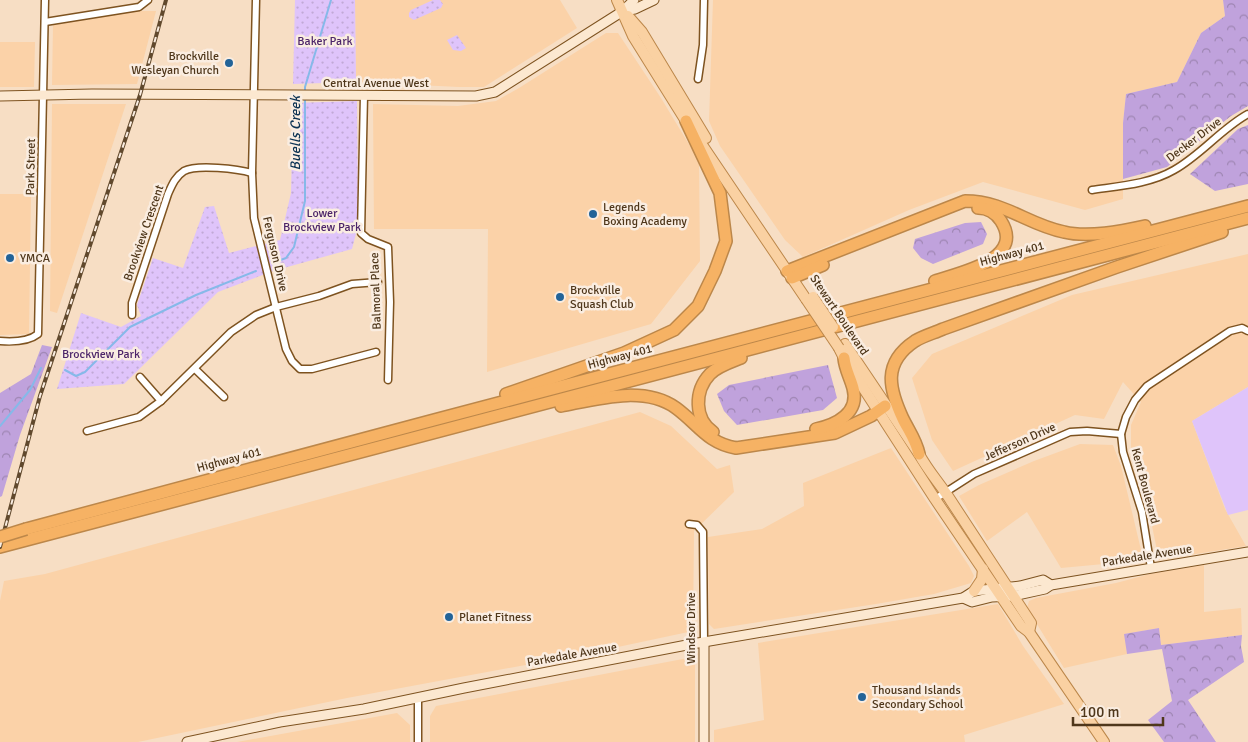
<svg xmlns="http://www.w3.org/2000/svg" width="1248" height="742" viewBox="0 0 1248 742" font-family="Signika,sans-serif">
	<style>
		.built { fill: #fbd2a8 }
		.grass { fill: #dfc4fa }
		.forest { fill: url(#forest-crowns) }
		.park { fill: url(#park-dots) }
		.lines { fill: none; stroke-linecap: round; stroke-linejoin: round }
		.stream { stroke: #86b9e9; stroke-width: 2 }
		.street-casing { stroke: #7e5320; stroke-width: 9 }
		.secondary-casing { stroke: #7e5320; stroke-width: 11 }
		.primary-casing { stroke: #bc874a; stroke-width: 12 }
		.highway-casing { stroke: #bc874a; stroke-width: 14 }
		.street { stroke: #fff; stroke-width: 6 }
		.secondary { stroke: #fce8d0; stroke-width: 9 }
		.primary { stroke: #fad1a2; stroke-width: 10 }
		.highway { stroke: #f6b264; stroke-width: 11 }
		.rail-casing { stroke: #61492d; stroke-width: 4 }
		.rail { stroke: #faede1; stroke-width: 2; stroke-dasharray: 5.5; stroke-linecap: butt }
		.primary-bridge-casing { stroke: #bc874a; stroke-width: 12; stroke-linecap: butt }
		.highway-bridge-casing { stroke: #bc874a; stroke-width: 14; stroke-linecap: butt }
		.primary-bridge { stroke: #fad1a2; stroke-width: 10 }
		.highway-bridge { stroke: #f6b264; stroke-width: 11 }
		.poi-dot { fill: #226398; stroke: #faede1; stroke-width: 2 }
		.labels { text-anchor: middle; dominant-baseline: central; stroke-width: 5; stroke-linejoin: round; paint-order: stroke }
		.park-label { font-size: 12px; fill: #4c2469; stroke: #faede1 }
		.poi-label { font-size: 12px; fill: #4f371b; stroke: #faede1; text-anchor: start }
		.street-label { font-size: 12px; fill: #4f371b; stroke: #faede1 }
		.water-label { font-size: 14px; font-style: italic; fill: #0e3454; stroke: #faede1 }
	</style>
	<defs>
		<pattern id="forest-crowns" width="20" height="18" patternUnits="userSpaceOnUse" patternTransform="scale(1.25)"><rect width="20" height="18" fill="#c0a2dc"/><path d="M2 6a3 3 0 1 1 6 0M12 15a3 3 0 1 1 6 0" fill="none" stroke="#9e85b2"/></pattern>
		<pattern id="park-dots" width="8" height="8" patternUnits="userSpaceOnUse" patternTransform="scale(1.25)"><rect width="8" height="8" fill="#dfc4fa"/><path d="M2 2h.1M6 6h.1" fill="none" stroke="#c1a9d6" stroke-width="1.8" stroke-linecap="round"/></pattern>
	</defs>
	<rect width="100%" height="100%" fill="#f7dec4"/>
	<g class="built">
		<path d="M355,0H560L577,28L484,87H459L356,82Z"/>
		<path d="M713,0H1223L1225,16L1201,33L1177,82L1126,94L1123,123V199L1085,210L983,182L909,210L803,257L785,240L720,146L709,121Z"/>
		<path d="M137,11H156L137,84L52,85L53,25Z"/>
		<path d="M606,33H618L661,98L699,161L700,261L651,324L487,372L488,229H374L373,104L458,106L496,101L519,88Z"/>
		<path d="M0,42H35L34,87H0Z"/>
		<path d="M52,104H126L57,313L50,311Z"/>
		<path d="M0,194H31L29,334L0,335Z"/>
		<path d="M1248,254V387L1192,421L1225,509L1246,546L1159,560L1151,521L1131,447V425L1141,402L1123,382L1104,419L1075,415L953,471L932,440L912,378L932,354L1072,295Z"/>
		<path d="M640,412L671,426L717,469L730,465L734,492L694,531L693,631L585,654L347,698L138,742H0V601L4,581L45,574Z"/>
		<path d="M1080,444L1113,445L1121,466L1142,554L1136,561L1061,568L1027,512L987,541L959,496L979,485L1034,461Z"/>
		<path d="M891,448L969,566L974,576L971,583L934,594L876,604L714,629L709,624L708,537L762,529L804,506L803,483Z"/>
		<path d="M1204,565V612L1241,608L1242,635L1161,645L1159,628L1125,634L1127,654L1064,668L1027,608L1029,601L1036,598L1116,583L1150,574Z"/>
		<path d="M998,604L1023,646L1064,704L964,735L965,742H714V730L764,720L758,643Z"/>
		<path d="M688,658L695,661V742H430V716L436,706Z"/>
		<path d="M397,713L410,725V742H237Z"/>
	</g>
	<path class="grass" d="M1248,387V510L1228,515L1192,421Z"/>
	<g class="forest">
		<path d="M1223,0H1248V106L1231,116L1167,167L1123,179V123L1126,94L1177,82L1201,33L1225,16Z"/>
		<path d="M1248,125V184L1215,191L1190,174L1238,129Z"/>
		<path d="M981,222L987,234L983,244L933,264L921,258L913,248L915,239L965,223Z"/>
		<path d="M42,345L52,347L20,435L2,496L0,497V393L31,374Z"/>
		<path d="M828,365L837,398L823,410L737,425L724,411L717,394L729,385Z"/>
		<path d="M1159,628L1161,645L1242,635L1241,646L1244,662L1188,700L1216,742H1164L1148,720L1172,701L1162,649L1127,654L1124,634Z"/>
	</g>
	<g class="park">
		<path d="M295,0H355L356,82L293,84Z"/>
		<path d="M433,0H440L443,4L441,8L414,20L409,17V13L411,10Z"/>
		<path d="M457,35L466,48L461,51L453,50L447,40Z"/>
		<path d="M357,101L358,226L352,249L273,271L218,292L124,384L57,389L81,313L121,327L141,316L137,305L153,258L183,268L205,207L214,206L229,253L280,240L291,193L293,103Z"/>
	</g>
	<g class="lines">
		<g class="stream">
			<path d="M305,93V87L331,0"/>
			<path d="M278,261L286,258L294,247L305,201V97"/>
			<path d="M65,370L76,376L85,372L130,327L196,295L256,271"/>
			<path d="M0,426L30,390L41,368"/>
		</g>
		<g class="street-casing">
			<g id="street">
				<path d="M256,0L252,173L254,218L286,349L292,361L300,369H312L376,352"/>
				<path d="M45,22L139,7L148,0"/>
				<path d="M698,79L703,45L704,0"/>
				<path d="M364,95L361,233L368,239L388,247L390,302L388,380"/>
				<path d="M1092,190C1119,186 1150,184 1174,170C1201,155 1222,128 1248,114"/>
				<path d="M132,315V303L168,194C172,185 175,177 184,171C197,164 238,169 252,173"/>
				<path d="M0,341C13,342 28,342 38,334L45,0"/>
				<path d="M195,369L224,397"/>
				<path d="M140,377L161,401"/>
				<path d="M87,431L139,417L161,401L231,332L256,315L276,307L319,296L352,284L378,282"/>
				<path d="M935,499L974,474L1070,432L1087,431L1121,434"/>
				<path d="M689,524L697,525L703,532L704,642"/>
				<path d="M1151,568L1142,512L1123,452L1121,434L1126,417L1135,400L1147,386L1230,331L1242,328L1248,331"/>
				<path d="M418,698V742"/>
			</g>
		</g>
		<g class="secondary-casing">
			<g id="secondary">
				<path d="M623,11L635,9L654,0"/>
				<path d="M0,96L92,94L476,96L495,92L623,11L634,0"/>
				<path d="M963,598L972,602L992,597L1013,596L1045,589L1051,585L1248,552"/>
				<path d="M187,742L280,722L364,709L464,688L692,644L963,598L974,591L1020,586L1043,580L1051,585"/>
				<path d="M704,742V642"/>
			</g>
		</g>
		<g class="primary-casing">
			<g id="primary">
				<path d="M617,0L633,36L686,121L806,299"/>
				<path d="M628,16L642,32L706,138"/>
				<path d="M845,344L919,454C928,471 941,485 951,501C978,542 1004,582 1031,623L1029,632"/>
				<path d="M839,348L844,358L935,499L1021,626L1029,632L1104,742"/>
				<path d="M974,591L982,579L983,569"/>
			</g>
		</g>
		<g class="highway-casing">
			<g id="highway">
				<path d="M787,271L965,201C1005,201 1028,225 1064,232C1088,238 1122,231 1145,226"/>
				<path d="M792,278L823,265"/>
				<path d="M935,281C958,273 1026,260 1001,221C996,213 987,208 978,208"/>
				<path d="M506,394L624,353L674,330L698,306L715,271L726,241L720,193L686,121"/>
				<path d="M561,406C597,399 644,385 676,408C698,424 707,443 736,448L835,433L871,416L885,406"/>
				<path d="M816,429C836,425 860,413 853,388C850,377 845,369 844,358"/>
				<path d="M713,432C694,419 694,391 710,374C718,366 731,362 741,358"/>
				<path d="M919,454C916,440 909,431 903,419C889,389 882,363 915,341C923,336 934,333 943,329L1117,267L1222,232"/>
				<path d="M26,529L434,420L1248,206"/>
				<path d="M0,547L1248,218"/>
			</g>
		</g>
		<use href="#street" class="street"/>
		<use href="#secondary" class="secondary"/>
		<use href="#primary" class="primary"/>
		<use href="#highway" class="highway"/>
		<g class="rail-casing">
			<path id="rail" d="M0,547L40,396L140,95L166,0"/>
		</g>
		<use href="#rail" class="rail"/>
		<g class="primary-bridge-casing">
			<g id="primary-bridge">
				<path d="M813,297L833,327"/>
				<path d="M806,299L839,348"/>
			</g>
		</g>
		<g class="highway-bridge-casing">
			<path id="highway-bridge" d="M0,537L26,529"/>
		</g>
		<use href="#primary-bridge" class="primary-bridge"/>
		<use href="#highway-bridge" class="highway-bridge"/>
	</g>
	<g class="poi-dot">
		<circle cx="229" cy="63" r="5"/>
		<circle cx="593" cy="214" r="5"/>
		<circle cx="10" cy="258" r="5"/>
		<circle cx="560" cy="297" r="5"/>
		<circle cx="449" cy="617" r="5"/>
		<circle cx="862" cy="697" r="5"/>
	</g>
	<g class="labels">
		<g class="park-label">
			<text x="325" y="41">Baker Park</text>
			<text x="322" y="213">Lower<tspan x="322" dy="14">Brockview Park</tspan></text>
			<text x="101" y="354">Brockview Park</text>
		</g>
		<g class="poi-label">
			<text x="219" y="56" text-anchor="end">Brockville<tspan x="219" dy="14">Wesleyan Church</tspan></text>
			<text x="603" y="207">Legends<tspan x="603" dy="14">Boxing Academy</tspan></text>
			<text x="20" y="258">YMCA</text>
			<text x="570" y="290">Brockville<tspan x="570" dy="14">Squash Club</tspan></text>
			<text x="459" y="617">Planet Fitness</text>
			<text x="872" y="690">Thousand Islands<tspan x="872" dy="14">Secondary School</tspan></text>
		</g>
		<g class="street-label">
			<text x="376" y="83">Central Avenue West</text>
			<text transform="translate(1194 140) rotate(-37)">Decker Drive</text>
			<text transform="translate(31 167) rotate(-89)">Park Street</text>
			<text transform="translate(144 233) rotate(-71)">Brookview Crescent</text>
			<text transform="translate(275 254) rotate(77)">Ferguson Drive</text>
			<text transform="translate(1012 254) rotate(-15)">Highway 401</text>
			<text transform="translate(376 291) rotate(-92)">Balmoral Place</text>
			<text transform="translate(839 315) rotate(56)">Stewart Boulevard</text>
			<text transform="translate(620 357) rotate(-15)">Highway 401</text>
			<text transform="translate(1020 442) rotate(-24)">Jefferson Drive</text>
			<text transform="translate(229 460) rotate(-15)">Highway 401</text>
			<text transform="translate(1145 486) rotate(75)">Kent Boulevard</text>
			<text transform="translate(1147 556) rotate(-9)">Parkedale Avenue</text>
			<text transform="translate(691 628) rotate(-90)">Windsor Drive</text>
			<text transform="translate(572 655) rotate(-10)">Parkedale Avenue</text>
		</g>
		<g class="water-label">
			<text transform="translate(295 133) rotate(-90)">Buells Creek</text>
		</g>
	</g>
	<path d="M1073 717v8h90v-8" fill="none" stroke="#4f371b" stroke-width="2.5"/>
	<text x="1080" y="717" font-size="15" fill="#4f371b" stroke="#faede1" stroke-width="4" paint-order="stroke">100 m</text>
</svg>
